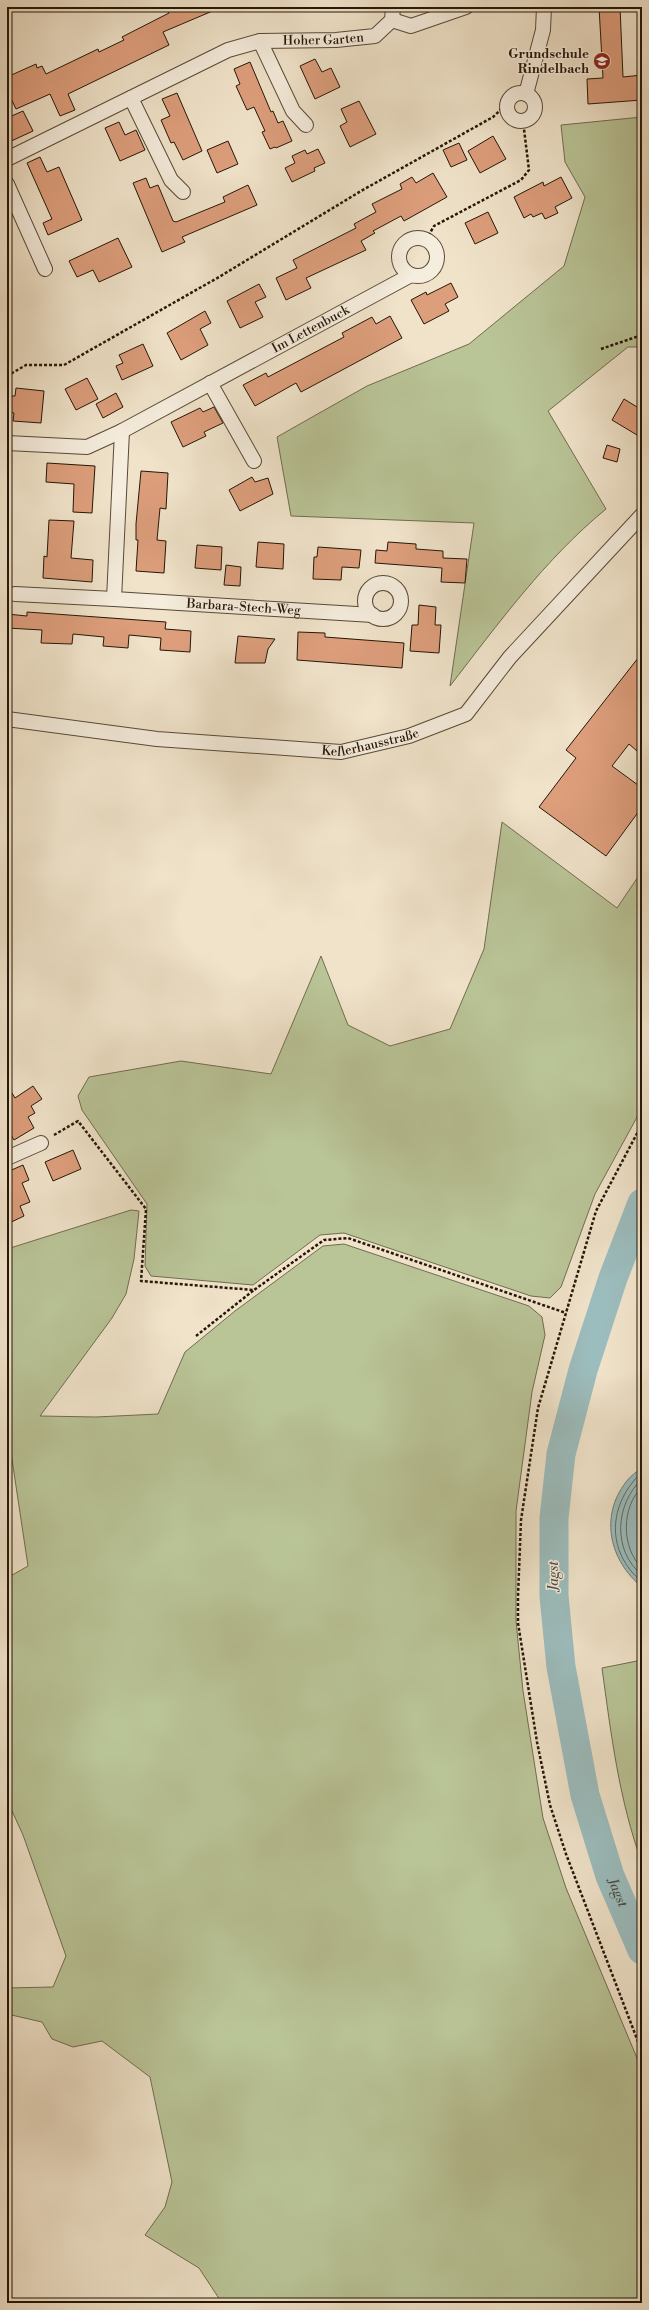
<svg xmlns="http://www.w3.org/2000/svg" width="649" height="2310" viewBox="0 0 649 2310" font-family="'Libre Bodoni',serif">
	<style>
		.green { fill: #b9c497; stroke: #6f6d4f }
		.water { fill: #9cbdbe; stroke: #6c7a75 }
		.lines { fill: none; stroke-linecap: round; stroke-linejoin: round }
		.shore { stroke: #606a62; stroke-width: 1 }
		.river { stroke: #9cbdbe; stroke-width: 29 }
		.building { fill: #dd9e7c; stroke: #251607 }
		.minor-casing { stroke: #584938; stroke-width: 16 }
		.path { stroke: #251607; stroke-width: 2.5; stroke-dasharray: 3 2; stroke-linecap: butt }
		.minor { stroke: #f5eddd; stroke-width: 14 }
		.labels { text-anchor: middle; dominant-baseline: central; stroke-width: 3; stroke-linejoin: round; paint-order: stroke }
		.street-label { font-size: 13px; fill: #251607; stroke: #f5eddd }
		.poi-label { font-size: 13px; font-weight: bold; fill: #251607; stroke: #f5eddd; text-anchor: end }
		.water-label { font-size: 14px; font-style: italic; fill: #4f5047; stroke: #f5eddd }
	</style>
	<rect width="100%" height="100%" fill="#f0e3ca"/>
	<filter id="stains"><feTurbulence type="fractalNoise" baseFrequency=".005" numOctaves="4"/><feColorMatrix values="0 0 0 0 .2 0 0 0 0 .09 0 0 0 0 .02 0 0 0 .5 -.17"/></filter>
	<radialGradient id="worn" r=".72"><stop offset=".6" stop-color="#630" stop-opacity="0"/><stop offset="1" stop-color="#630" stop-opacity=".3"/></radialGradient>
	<g class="green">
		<path d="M642,117V347H628L548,411L606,509C545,559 498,624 450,686L474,523L291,516L277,437L367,386L469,344L564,266L585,197L565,162L561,125Z"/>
		<path d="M502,822L617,908L642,871V1108L595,1194L561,1287L550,1298L531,1296L344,1233L320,1235L253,1285L151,1276L145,1266L147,1204L82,1110L78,1096L89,1077L181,1061L271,1074L321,956L348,1025L390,1046L450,1029L484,949Z"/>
		<path d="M131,1210L139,1211L134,1259L126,1294L112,1318L40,1416L96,1417L158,1414L185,1352L235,1311L323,1246L344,1244L529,1306L542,1317L545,1335L532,1392L516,1511V1621L523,1691L543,1818L566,1888L642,2070V2303H222L199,2268L145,2235L165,2207L172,2182L150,2077L102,2041L73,2047L52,2039L42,2022L7,2014V1988L53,1987L66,1956L23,1835L7,1800V1578L28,1566L7,1426V1249Z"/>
		<path d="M642,1660V1863C619,1800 611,1734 602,1668Z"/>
	</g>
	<path class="water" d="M642,1467V1587C610,1561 599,1517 626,1482C630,1476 637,1472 642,1467Z"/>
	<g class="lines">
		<g class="shore">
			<path d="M642,1472C608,1504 605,1551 642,1582"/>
			<path d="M642,1479C615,1504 612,1551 642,1575"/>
			<path d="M642,1487C621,1507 621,1548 642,1568"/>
		</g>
		<path class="river" id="s1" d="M642,1203L613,1278L583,1370L561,1454L554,1518V1596L561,1667L585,1795L610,1876L642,1950"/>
	</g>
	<g class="building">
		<path d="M166,7H222L163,32L169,45L68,94L75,110L60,116L50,94L16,109L7,90V77L36,64L37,68L42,66L46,74L98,49L99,52L124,40L122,37L169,13Z"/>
		<path d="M599,7H620L623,77L642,75V100L588,104L587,79L603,78Z"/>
		<path d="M315,59L322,72L331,68L340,87L315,99L300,66Z"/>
		<path d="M250,62L271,112L273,111L278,123L283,121L292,141L276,148L275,147L270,149L262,132L265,131L254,107L247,110L236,86L240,84L234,69Z"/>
		<path d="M177,93L202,151L183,160L174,142L171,143L161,120L170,116L162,99Z"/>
		<path d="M359,101L376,134L350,147L340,126L347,122L341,109Z"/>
		<path d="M23,111L33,131L7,143V118Z"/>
		<path d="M119,122L125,135L136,130L145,150L120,161L105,128Z"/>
		<path d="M493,136L506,159L480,173L468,151Z"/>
		<path d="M228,141L238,164L217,173L207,150Z"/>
		<path d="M459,143L467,160L451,167L443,150Z"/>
		<path d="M318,149L325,163L314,168L315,171L292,182L285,168L295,163L292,156L305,150L307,154Z"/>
		<path d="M40,157L47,172L59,167L82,220L48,235L43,223L52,219L27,163Z"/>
		<path d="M433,173L447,197L404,221L401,216L373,231L375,233L361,241L366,250L306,278L311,288L286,300L276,278L297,268L293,260L356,228L354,224L376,212L372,204L402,189L400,184L412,177L416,183Z"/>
		<path d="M561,177L572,198L555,207L558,213L545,219L542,213L533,217L531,214L524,218L514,197L543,182L544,186Z"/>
		<path d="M146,178L150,188L158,185L173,221L176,222L225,202L223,197L248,185L257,205L182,237L185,242L162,252L133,183Z"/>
		<path d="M488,212L498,233L475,244L465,223Z"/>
		<path d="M118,238L132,267L99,282L93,270L77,277L69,261Z"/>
		<path d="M451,283L458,297L445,304L449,311L424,324L411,300L426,292L427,295Z"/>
		<path d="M259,284L266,297L255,302L263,317L240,328L227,301Z"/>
		<path d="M205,311L211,323L200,329L208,345L181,360L167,333Z"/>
		<path d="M390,316L402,338L301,392L296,383L255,406L243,385L266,373L268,377L344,337L342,333L372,317L376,324Z"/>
		<path d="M143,344L153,366L122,380L116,366L123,363L119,355Z"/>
		<path d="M87,378L98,399L76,410L65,389Z"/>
		<path d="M16,388L44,391L41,423L13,421L14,413L7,412V396H15Z"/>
		<path d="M116,393L123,407L103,418L96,404Z"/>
		<path d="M624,399L642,410V438L612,420Z"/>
		<path d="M214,407L223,423L204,432L206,436L183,447L171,422L200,408L203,412Z"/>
		<path d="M607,445L620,449L617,462L603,458Z"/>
		<path d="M47,463L95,466L92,513L73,512L74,484L46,482Z"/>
		<path d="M141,471L168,473L166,509L160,508L157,540L166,541L164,573L136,571L138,540H136V524Z"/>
		<path d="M252,477L255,482L268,478L273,494L240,511L229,490Z"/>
		<path d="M49,520L74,521L71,558L93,560L92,582L43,578L44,556L47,557Z"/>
		<path d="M258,542L284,544L283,569L256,567Z"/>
		<path d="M388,542L416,544V549L443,551V558L467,559L465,583L441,582L442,568L375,563L376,550L387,551Z"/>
		<path d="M197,545L222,547L221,570L195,568Z"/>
		<path d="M318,547L361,550L359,568L342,567L341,580L313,579L314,557H317Z"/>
		<path d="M226,565L241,567L240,586L224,585Z"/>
		<path d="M419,605L436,607L435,625H441L439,653L410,651L412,625H418Z"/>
		<path d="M27,612L166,622L165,629L191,631L190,652L160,650L161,638L129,635L128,648L103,646L104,637L73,634L72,644L41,643L42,630L7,628V614L27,616Z"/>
		<path d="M298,632L325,633V637L404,643L402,668L297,660Z"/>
		<path d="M238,636L275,639L268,649L265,663H235Z"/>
		<path d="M642,653V744L637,751L629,744L612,766L642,788V807L606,856L539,807L576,758L566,750Z"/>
		<path d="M7,1085L15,1098L33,1086L42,1099L31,1106L35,1113L28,1117L34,1128L14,1140L7,1129Z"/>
		<path d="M73,1150L81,1169L53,1181L45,1162Z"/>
		<path d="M23,1165L29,1180L22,1183L30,1202L20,1206L24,1216L7,1224V1172Z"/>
	</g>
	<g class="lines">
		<g class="minor-casing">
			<g id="minor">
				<path d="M392,20L411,26L466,7"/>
				<path d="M260,41L293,111L306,125"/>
				<circle cx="521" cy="107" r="14"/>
				<path d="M526,94L543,30L544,7"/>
				<path d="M131,98L171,180L183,192"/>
				<path id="s2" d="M7,159L228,50L260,41L336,40L375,36L392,20L393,7"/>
				<path d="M7,184L45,269"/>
				<circle cx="418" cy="257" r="19"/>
				<path d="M210,383L254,461"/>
				<path id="s3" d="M122,431L114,599L373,615"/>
				<path id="s4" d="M7,443L87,447L122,431L411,275"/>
				<circle cx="383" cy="601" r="18"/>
				<path d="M15,594L114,599"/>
				<path id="s5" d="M7,719L157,739L341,752L409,736L466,714L510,657L642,515"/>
				<path d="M7,1158L41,1143"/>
			</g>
		</g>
		<g class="path">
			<path d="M426,240L434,226L521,180L529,170L523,121"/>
			<path d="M601,349L642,335"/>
			<path d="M7,376L26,365H64L219,277L361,191L493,117L508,103"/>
			<path d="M642,1124L596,1211L538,1408L521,1520L518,1596V1623L537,1742L550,1805L566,1854L642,2052"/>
			<path d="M54,1135L78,1121L146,1209L141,1281L254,1290L324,1240L348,1238L566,1313"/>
			<path d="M196,1336L254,1290"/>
		</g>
		<use href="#minor" class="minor"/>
	</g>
	<defs>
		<g id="school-disc" transform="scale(0.9)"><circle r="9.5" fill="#8f2418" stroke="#f5eddd"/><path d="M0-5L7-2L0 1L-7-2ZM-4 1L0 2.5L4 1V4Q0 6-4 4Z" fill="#fff"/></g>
	</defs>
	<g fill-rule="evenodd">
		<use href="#school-disc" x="602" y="61"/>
	</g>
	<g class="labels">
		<g class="street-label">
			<text stroke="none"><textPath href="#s2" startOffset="343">Hoher Garten</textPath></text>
			<text stroke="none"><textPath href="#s4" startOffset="333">Im Lettenbuck</textPath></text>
			<text stroke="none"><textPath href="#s3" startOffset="298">Barbara-Stech-Weg</textPath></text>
			<text stroke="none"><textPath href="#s5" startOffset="366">Kellerhausstraße</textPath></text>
		</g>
		<g class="poi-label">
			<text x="589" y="54">Grundschule<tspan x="589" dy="15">Rindelbach</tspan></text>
		</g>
		<g class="water-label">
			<text transform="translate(554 1576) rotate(-90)">Jagst</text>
			<text stroke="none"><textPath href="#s1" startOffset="711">Jagst</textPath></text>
		</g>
	</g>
	<rect width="649" height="2310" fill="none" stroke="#f0e3ca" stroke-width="24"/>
	<rect x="8" y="8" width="633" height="2294" fill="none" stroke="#251607" stroke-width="2"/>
	<rect x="12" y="12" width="625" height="2286" fill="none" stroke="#251607"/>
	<rect width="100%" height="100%" filter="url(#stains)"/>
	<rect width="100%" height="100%" fill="url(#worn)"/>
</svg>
